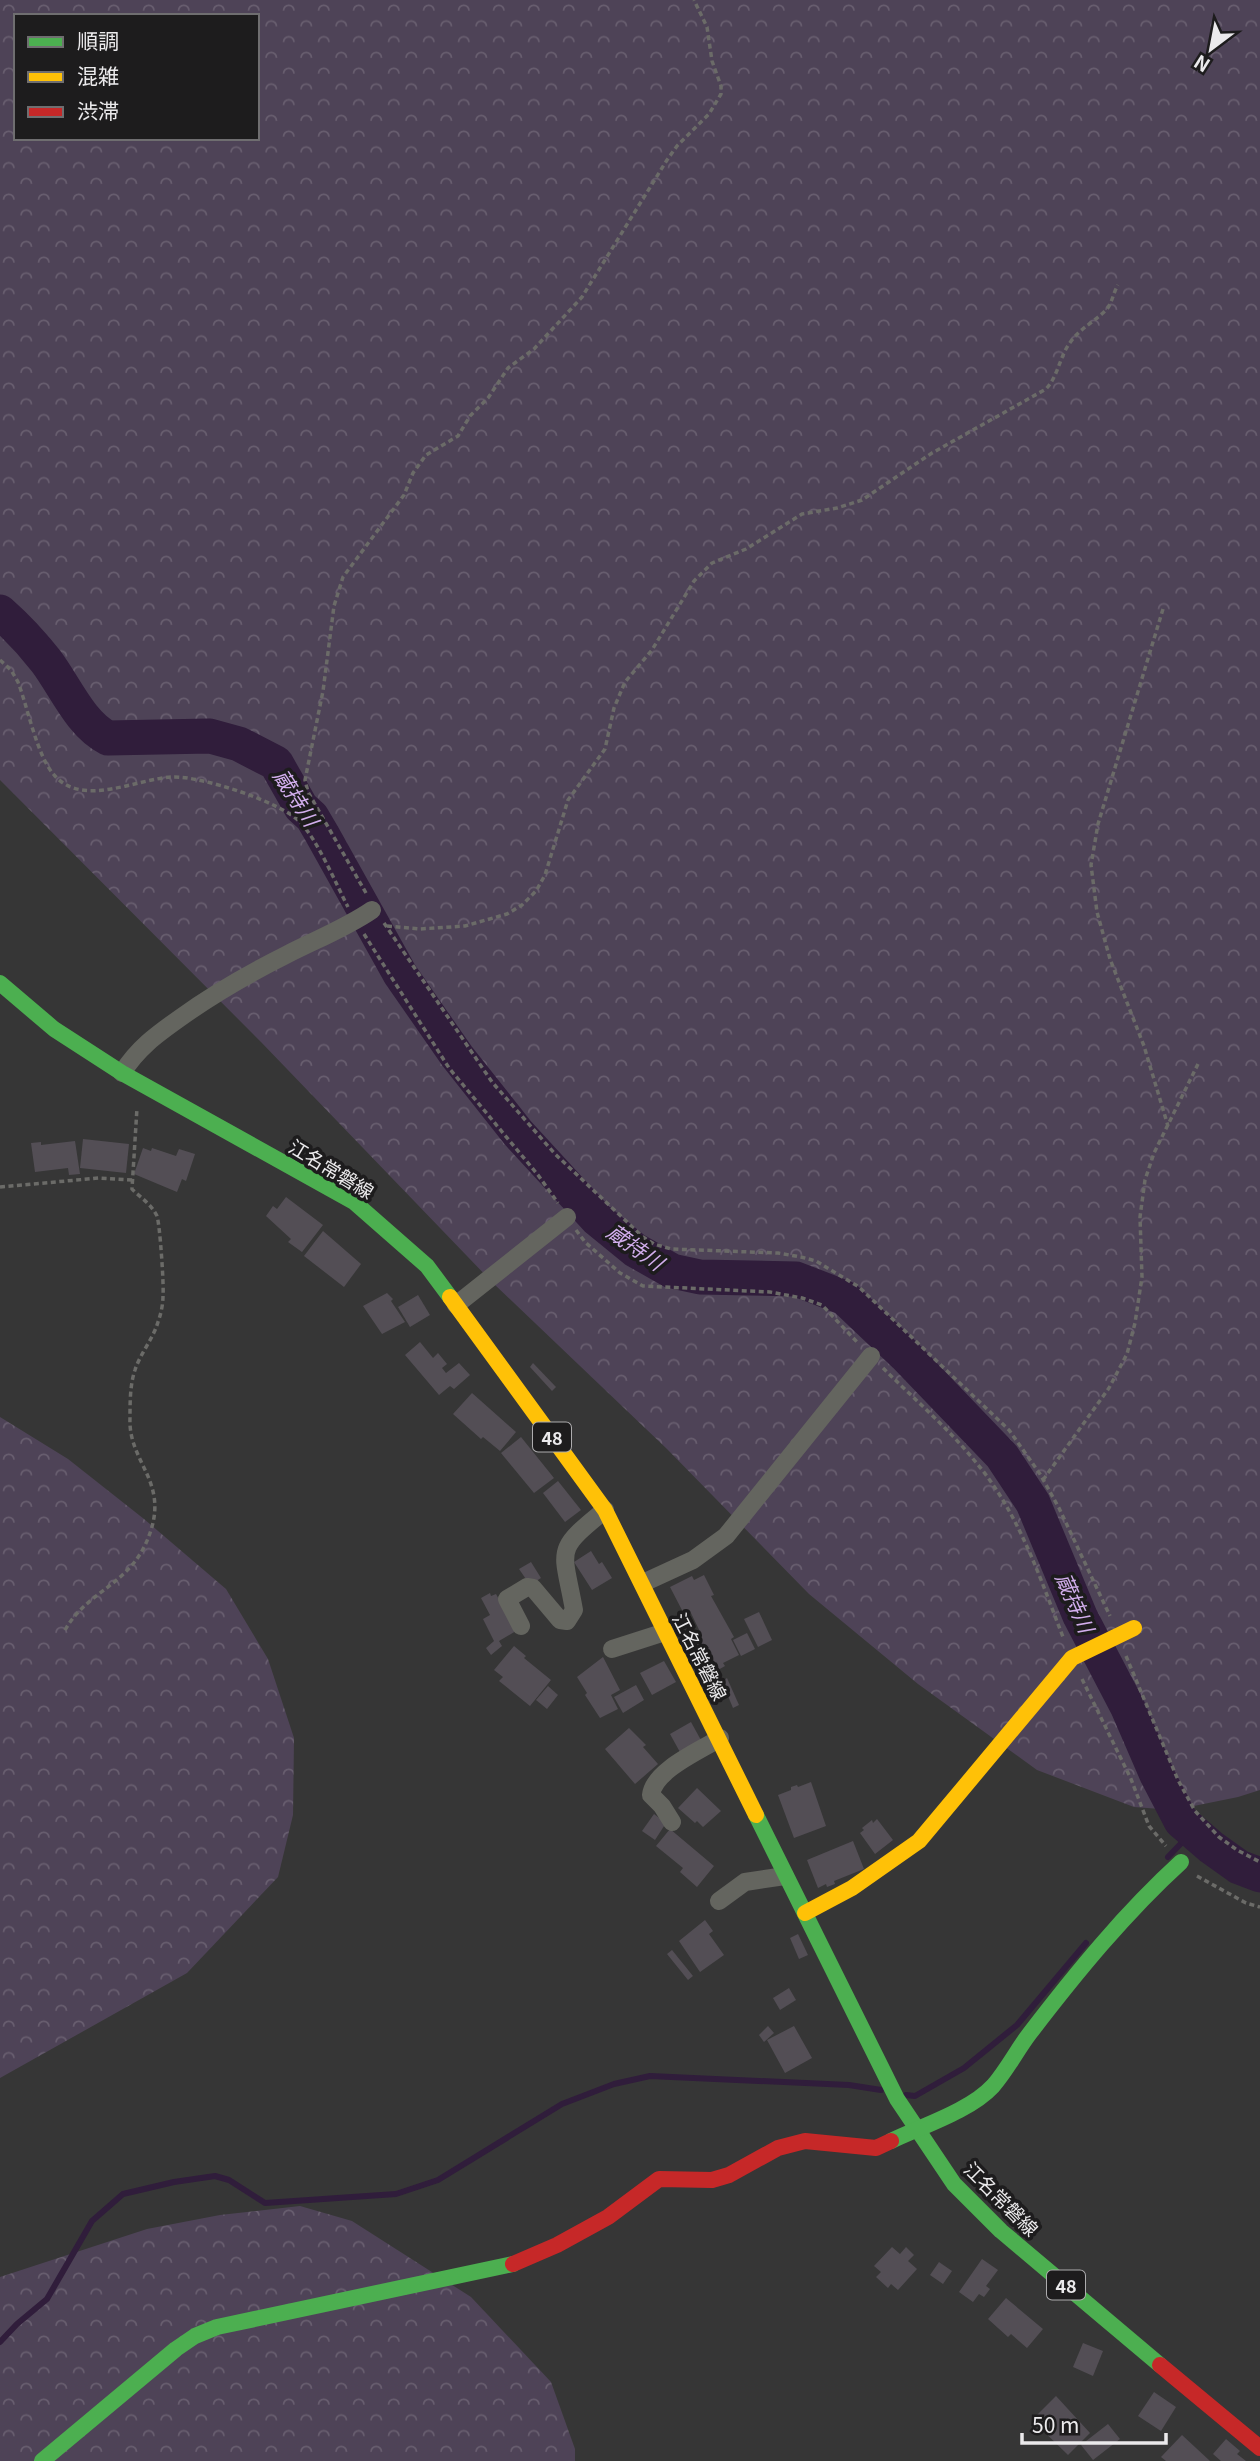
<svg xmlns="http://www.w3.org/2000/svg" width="1260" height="2461" viewBox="0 0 1260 2461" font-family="Georgia,'Noto Sans JP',serif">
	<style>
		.forest { fill: url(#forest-crowns); fill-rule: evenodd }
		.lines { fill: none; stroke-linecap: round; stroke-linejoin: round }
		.stream { stroke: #301d3b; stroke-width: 6 }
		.river { stroke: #301d3b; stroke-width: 35 }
		.building { fill: #534e55 }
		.path { stroke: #6b6b68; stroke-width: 3.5; stroke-dasharray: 5 3.5; stroke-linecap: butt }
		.street { stroke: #64655f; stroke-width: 18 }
		.fast { stroke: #4caf50; stroke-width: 16 }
		.slow { stroke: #ffc107; stroke-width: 16 }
		.jam { stroke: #c62828; stroke-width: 16 }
		.labels { text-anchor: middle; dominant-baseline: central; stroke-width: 7; stroke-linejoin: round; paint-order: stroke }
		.shield { fill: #1d1c1d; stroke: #adacae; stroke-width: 2 }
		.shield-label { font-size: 18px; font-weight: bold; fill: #ebeaec }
		.street-label { font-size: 19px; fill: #ebeaec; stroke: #1d1c1d }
		.water-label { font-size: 21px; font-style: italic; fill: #d2aeed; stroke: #1d1c1d }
	</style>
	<defs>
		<pattern id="forest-crowns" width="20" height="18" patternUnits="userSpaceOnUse" patternTransform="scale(1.75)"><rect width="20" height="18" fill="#4e4357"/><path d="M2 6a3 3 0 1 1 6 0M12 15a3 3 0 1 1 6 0" fill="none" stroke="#685e6f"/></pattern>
	</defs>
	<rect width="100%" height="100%" fill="#363636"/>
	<g class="forest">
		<path d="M0,0H1260V1790L1238,1797L1174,1810L1134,1807L1037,1770L918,1684L809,1594L667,1449L493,1283L261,1042L0,780ZM16,16H257V138H16Z"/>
		<path d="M0,1417L68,1459L144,1519L226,1589L268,1659L294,1738L293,1815L278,1877L187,1973L0,2078Z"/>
		<path d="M300,2206L352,2221L471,2297L551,2382L575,2449V2461H0V2277L147,2229L220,2215Z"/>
	</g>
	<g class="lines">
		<g class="stream">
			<path d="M1168,1857L1193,1831"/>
			<path d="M906,2095L915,2096L964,2068L1017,2025L1086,1943"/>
			<path d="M0,2342L17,2324L47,2299L92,2221L123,2194L174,2182L215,2176L229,2180L265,2203L396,2194L438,2180L562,2104L614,2084L650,2076L849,2085L881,2090"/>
		</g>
		<path class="river" d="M0,612C17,627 32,643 46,661C65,686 80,724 108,738L210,736L239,744L276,763L301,807L312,817L322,834L400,974L457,1056L518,1133L597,1219L635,1250L672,1271L700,1277L796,1279L845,1298L905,1355L1002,1456L1033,1503L1080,1616L1128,1708L1157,1775L1181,1821L1211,1847L1239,1867L1260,1875"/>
	</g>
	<g class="building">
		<path d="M83,1139L129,1144L126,1173L80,1168Z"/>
		<path d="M75,1141L80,1174L69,1175L68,1168L35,1172L31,1143L41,1142V1145Z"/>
		<path d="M143,1148L151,1151L152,1148L176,1156L179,1149L195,1154L186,1181L182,1179L177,1192L134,1174Z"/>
		<path d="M286,1197L323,1225L302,1252L288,1242L291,1239L266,1216L273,1206L277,1209Z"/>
		<path d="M323,1231L361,1264L344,1287L304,1256Z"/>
		<path d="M387,1293L393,1299L391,1301L405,1322L382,1334L363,1306Z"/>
		<path d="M418,1295L430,1315L410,1327L398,1307Z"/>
		<path d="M420,1342L433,1358L438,1353L447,1364L442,1368L446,1373L459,1363L470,1375L454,1389L450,1386L439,1395L405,1355Z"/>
		<path d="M533,1363L556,1387L552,1391L530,1367Z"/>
		<path d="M472,1393L516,1432L500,1451L483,1437L481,1439L453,1414Z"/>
		<path d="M521,1437L554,1478L534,1493L501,1453Z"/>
		<path d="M558,1481L581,1510L565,1522L543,1493Z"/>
		<path d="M591,1551L599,1564L602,1562L612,1578L592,1590L574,1562Z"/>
		<path d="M531,1562L541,1578L530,1585L519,1569Z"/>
		<path d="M704,1575L714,1595L711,1596L734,1637L731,1639L739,1655L723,1663L725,1666L711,1674L694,1640L702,1636L690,1611L684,1614L670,1587L692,1576L694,1580Z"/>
		<path d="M490,1593L491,1596L496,1594L516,1631L499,1641L502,1646L491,1655L486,1648L494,1641L483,1619L490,1615L481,1598Z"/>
		<path d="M759,1612L772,1640L758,1647L744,1619Z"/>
		<path d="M747,1633L755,1649L741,1656L733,1640Z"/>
		<path d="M514,1646L526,1656L524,1658L551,1680L530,1706L499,1681L503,1677L494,1670Z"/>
		<path d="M603,1657L620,1690L611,1695L618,1709L600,1718L585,1695L587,1693L577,1677Z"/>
		<path d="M664,1661L676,1682L652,1695L640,1673Z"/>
		<path d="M727,1678L739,1705L733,1708L722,1682Z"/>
		<path d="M636,1685L644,1700L623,1713L614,1697Z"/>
		<path d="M548,1686L558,1695L547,1709L536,1700Z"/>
		<path d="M691,1722L702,1742L681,1754L670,1734Z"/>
		<path d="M629,1728L646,1745L643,1747L658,1764L635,1784L605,1749Z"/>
		<path d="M811,1782L826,1826L794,1838L778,1795L791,1790V1787L797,1785L798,1787Z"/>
		<path d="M697,1788L721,1811L703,1827L697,1821L695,1823L678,1808Z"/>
		<path d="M654,1814L666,1823L655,1840L642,1831Z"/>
		<path d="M877,1819L893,1840L875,1854L860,1833L864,1830L862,1828L872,1820L873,1823Z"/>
		<path d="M670,1829L714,1866L697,1887L680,1872L683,1868L656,1846Z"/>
		<path d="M853,1841L864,1869L834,1881L835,1884L827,1887L826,1884L818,1888L807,1860Z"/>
		<path d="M705,1920L713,1931L709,1934L724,1955L700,1972L679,1941Z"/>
		<path d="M798,1934L808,1955L799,1959L790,1938Z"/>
		<path d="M672,1950L693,1976L688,1980L667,1954Z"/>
		<path d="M789,1988L796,2000L780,2010L773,1998Z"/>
		<path d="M768,2026L774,2033L764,2042L759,2035Z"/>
		<path d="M794,2026L812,2058L785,2073L767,2040Z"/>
		<path d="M892,2247L900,2254L906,2247L914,2255L908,2261L917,2269L898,2290L891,2284L888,2288L876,2277L881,2272L874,2266Z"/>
		<path d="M982,2259L998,2270L986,2286L990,2289L984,2297L979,2294L973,2302L959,2292Z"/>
		<path d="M939,2262L952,2271L943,2284L930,2275Z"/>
		<path d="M1006,2298L1043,2329L1027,2348L1011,2334L1008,2337L988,2319Z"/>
		<path d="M1083,2343L1103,2351L1093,2376L1073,2367Z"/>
		<path d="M1154,2392L1176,2407L1161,2431L1138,2416Z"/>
		<path d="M1056,2396L1090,2433L1068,2455L1032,2420Z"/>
		<path d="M1108,2424L1120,2439L1093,2460L1081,2445Z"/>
		<path d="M1182,2435L1210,2461H1166L1161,2457Z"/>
		<path d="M1226,2439L1240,2451L1237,2454L1246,2461H1221L1213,2454Z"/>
	</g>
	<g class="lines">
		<g class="path">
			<path d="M1163,609L1098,824L1091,865L1097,912L1110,959L1144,1046L1168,1126"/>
			<path d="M0,660L11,670L18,682C28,708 37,757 55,776C84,808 138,778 173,777C201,776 282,802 301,823C319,843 335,882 348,907"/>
			<path d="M366,893L308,792L305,780L323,691L334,606L343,577L404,495L413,473L426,455L458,436L470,416L488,398L508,368L534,349L582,297L667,160L677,146L709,114L721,94V86L712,61L707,27L694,0"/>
			<path d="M384,923L492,1082L555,1154L643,1237L654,1244L671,1249L778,1253L801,1257L816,1261L859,1287L1009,1430L1040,1474L1059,1508L1110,1616"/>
			<path d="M387,926L420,929L465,926L507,914L522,905L536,891L545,875L568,800L605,749L614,708L625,682L652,650L694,581L712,563L746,549L802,514L837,508L862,500L932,453L1046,389C1058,376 1059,359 1069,344C1080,328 1093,323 1106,310C1112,304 1113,293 1118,285"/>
			<path d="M364,934L449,1068L538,1175L558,1203"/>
			<path d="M0,1187L99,1178L132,1180"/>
			<path d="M576,1230L585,1242L620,1273L643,1286L770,1292L802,1298L822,1305L858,1343"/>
			<path d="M883,1368C913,1398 947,1427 974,1460C1018,1511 1039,1575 1063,1637"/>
			<path d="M1043,1480L1109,1388L1127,1354L1135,1323L1142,1277L1140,1217L1145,1180L1154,1153L1198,1064"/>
			<path d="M65,1630C89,1588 134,1585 151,1530C167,1480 128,1461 130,1418C130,1403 130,1384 135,1370C140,1354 153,1339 158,1322C161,1314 163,1304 163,1296C164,1285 160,1225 157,1216C151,1204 141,1198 132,1189L137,1108"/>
			<path d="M1126,1656L1178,1780L1195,1811L1219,1837L1237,1850L1260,1862"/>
			<path d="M1082,1679L1131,1779L1149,1826L1166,1846"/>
			<path d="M1197,1876L1246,1903L1260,1907"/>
		</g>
		<g class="street">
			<path d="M122,1073C138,1048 156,1035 180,1018C213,994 250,973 286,955C315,940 346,928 372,910"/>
			<path d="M456,1305L567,1217"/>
			<path d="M643,1583L693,1560L726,1536L871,1356"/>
			<path d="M521,1626L507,1599L527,1587L533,1588L560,1620L567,1621L574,1610C563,1548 553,1552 605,1510"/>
			<path d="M612,1649L665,1632"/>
			<path d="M672,1822L662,1806L651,1795C654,1770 700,1751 720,1738"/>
			<path d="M719,1901L745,1882L785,1876"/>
		</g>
		<g class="fast">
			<path d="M0,983L54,1029L122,1073L354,1202L427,1266L450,1297"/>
			<path d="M756,1815L897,2099L954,2184L1001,2231L1160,2365"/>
			<path d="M891,2141C922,2126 970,2111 993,2086C1007,2070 1017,2050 1030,2033C1076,1973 1125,1913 1181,1862"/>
			<path d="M42,2461L176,2349L195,2336L217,2327L513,2264"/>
		</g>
		<g class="slow">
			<path d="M450,1297L605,1510L756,1815"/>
			<path d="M805,1913L852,1888L919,1841L1072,1658L1134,1628"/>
		</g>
		<g class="jam">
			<path d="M513,2264L557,2245L608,2217L659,2179L712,2180L729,2175L778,2148L805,2141L876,2148L891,2141"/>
			<path d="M1160,2365L1260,2448"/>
		</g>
	</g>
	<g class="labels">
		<g class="shield">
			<rect x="533" y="1422.5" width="38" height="29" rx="5"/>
			<rect x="1047" y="2270.5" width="38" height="29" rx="5"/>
		</g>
		<g class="shield-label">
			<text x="552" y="1437">48</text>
			<text x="1066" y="2285">48</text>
		</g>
		<g class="street-label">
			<text transform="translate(332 1168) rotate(31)">江名常磐線</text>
			<text transform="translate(701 1656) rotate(63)">江名常磐線</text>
			<text transform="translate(1002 2198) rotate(45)">江名常磐線</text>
		</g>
		<g class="water-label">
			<text transform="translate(297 797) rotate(57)">蔵持川</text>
			<text transform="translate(636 1246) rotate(35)">蔵持川</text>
			<text transform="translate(1076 1602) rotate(66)">蔵持川</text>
		</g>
	</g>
	<rect x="14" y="14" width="245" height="126" fill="#1d1c1d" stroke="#6f6e70" stroke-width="2"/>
	<rect x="28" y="37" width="35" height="10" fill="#4caf50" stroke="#6f6e70" stroke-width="2"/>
	<text x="77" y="49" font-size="21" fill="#ebeaec">順調</text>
	<rect x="28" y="72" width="35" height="10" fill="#ffc107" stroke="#6f6e70" stroke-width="2"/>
	<text x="77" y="84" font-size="21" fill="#ebeaec">混雑</text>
	<rect x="28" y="107" width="35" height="10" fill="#c62828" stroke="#6f6e70" stroke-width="2"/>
	<text x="77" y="119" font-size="21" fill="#ebeaec">渋滞</text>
	<g transform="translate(1211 49) rotate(212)" stroke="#1d1c1d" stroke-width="5" paint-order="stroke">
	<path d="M0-5L12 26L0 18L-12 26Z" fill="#ebeaec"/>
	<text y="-10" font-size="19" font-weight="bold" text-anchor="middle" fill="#ebeaec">N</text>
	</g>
	<path d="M1022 2433v10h144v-10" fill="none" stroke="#ebeaec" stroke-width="3.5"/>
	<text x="1032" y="2433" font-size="21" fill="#ebeaec" stroke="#1d1c1d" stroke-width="5" paint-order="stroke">50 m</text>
</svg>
